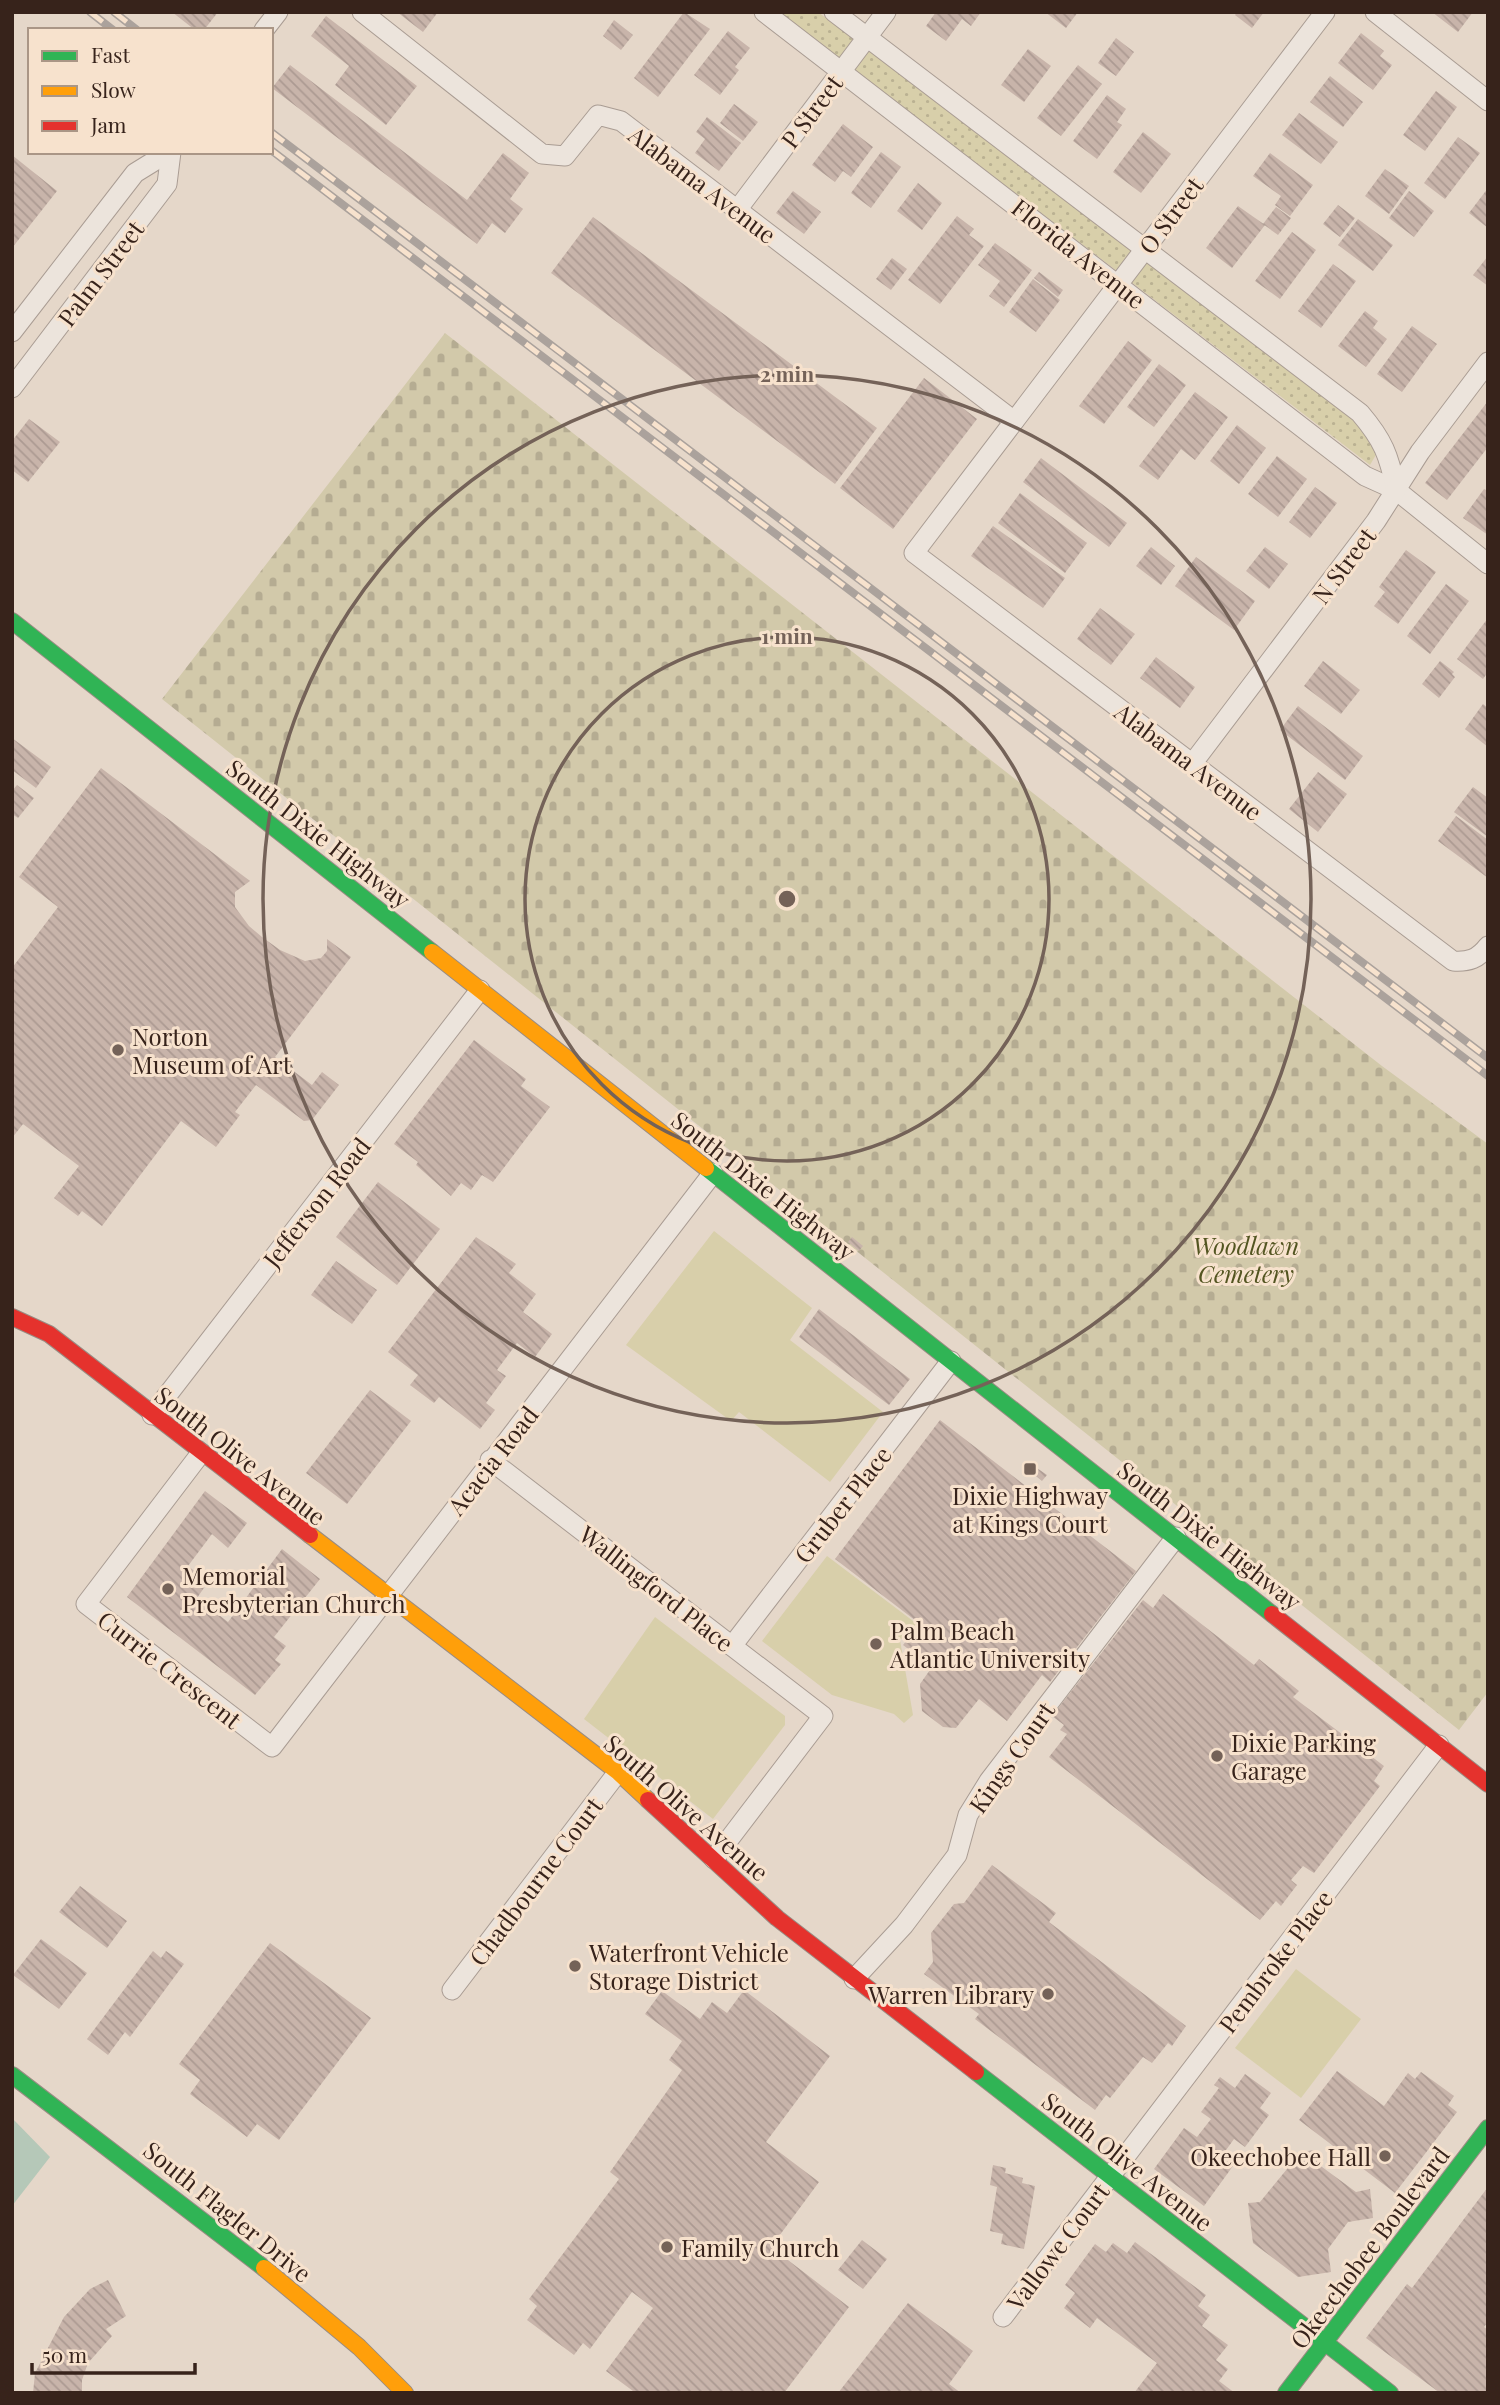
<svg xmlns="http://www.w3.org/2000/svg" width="1500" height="2405" viewBox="0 0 1500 2405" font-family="'Playfair Display',serif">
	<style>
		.green { fill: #d8cfaa }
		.cemetery { fill: url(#cemetery-stones) }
		.park { fill: url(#park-dots) }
		.water { fill: #b5c8b8 }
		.building { fill: url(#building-back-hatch) }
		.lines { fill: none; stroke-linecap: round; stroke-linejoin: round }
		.street-casing { stroke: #a99c93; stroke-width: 21 }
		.fast-casing { stroke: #998c83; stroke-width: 18 }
		.slow-casing { stroke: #998c83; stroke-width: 18 }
		.jam-casing { stroke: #998c83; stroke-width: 18 }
		.street { stroke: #ece4dc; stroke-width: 19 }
		.fast { stroke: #30b455; stroke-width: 16 }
		.slow { stroke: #ff9f0a; stroke-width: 16 }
		.jam { stroke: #e5322d; stroke-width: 16 }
		.rail-casing { stroke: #aba29c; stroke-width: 8 }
		.rail { stroke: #f7e2cd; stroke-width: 5; stroke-dasharray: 16; stroke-linecap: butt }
		.ring { fill: none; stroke: #746258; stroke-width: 3.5 }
		.poi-dot { fill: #746258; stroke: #f7e2cd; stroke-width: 2.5 }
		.labels { text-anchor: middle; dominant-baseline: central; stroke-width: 6; stroke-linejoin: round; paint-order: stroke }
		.street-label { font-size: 24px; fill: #37231b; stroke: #f7e2cd }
		.poi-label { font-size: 24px; fill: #37231b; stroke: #f7e2cd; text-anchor: start }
		.park-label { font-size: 24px; font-style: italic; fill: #535521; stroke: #f7e2cd }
		.centre { fill: #746258; stroke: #f7e2cd; stroke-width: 3.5 }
		.ring-label { font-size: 21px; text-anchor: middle; font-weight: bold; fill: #746258; stroke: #f7e2cd; stroke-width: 6; stroke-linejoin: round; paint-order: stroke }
	</style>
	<defs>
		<pattern id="cemetery-stones" width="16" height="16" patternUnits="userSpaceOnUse" patternTransform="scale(1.75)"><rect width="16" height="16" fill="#d2c9aa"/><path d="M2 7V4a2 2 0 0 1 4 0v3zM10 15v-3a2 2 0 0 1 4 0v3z" fill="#b5ac92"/></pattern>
		<pattern id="park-dots" width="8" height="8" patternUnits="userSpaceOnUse" patternTransform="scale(1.75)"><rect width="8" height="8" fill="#d8cfaa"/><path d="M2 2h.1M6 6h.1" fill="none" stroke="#bab192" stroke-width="1.8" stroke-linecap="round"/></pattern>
		<pattern id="building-back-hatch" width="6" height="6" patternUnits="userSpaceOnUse" patternTransform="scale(1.75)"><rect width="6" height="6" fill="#c8b4aa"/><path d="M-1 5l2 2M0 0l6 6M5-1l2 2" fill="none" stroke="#ac9a92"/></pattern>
	</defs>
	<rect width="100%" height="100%" fill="#e5d7c9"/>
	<g class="green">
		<path d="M714,1231L812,1308L790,1340L883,1412L830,1482L739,1412L731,1421L626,1345Z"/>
		<path d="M827,1556L917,1624L900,1640L913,1715L904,1723L894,1714L832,1695L762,1641Z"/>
		<path d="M655,1617L785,1716V1725L713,1819L584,1719Z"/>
		<path d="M1296,1969L1361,2019L1301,2098L1235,2048Z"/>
	</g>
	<path class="cemetery" d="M445,333L1382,1066L1488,1144V1692L1459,1730L162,699Z"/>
	<path class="park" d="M779,12H818L1359,424L1377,453L1370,465Z"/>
	<path class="water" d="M12,2118L50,2157L12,2206Z"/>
	<g class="building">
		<path d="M172,12H218L204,30H195Z"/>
		<path d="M397,12H438L423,32Z"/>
		<path d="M684,12L710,29L658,97L634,78Z"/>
		<path d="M936,12H981L971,26L962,19L946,41L926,26Z"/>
		<path d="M1045,12H1078L1066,28Z"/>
		<path d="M1237,12H1264L1252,28L1235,15Z"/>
		<path d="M1432,12H1473L1458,32Z"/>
		<path d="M326,16L417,86L386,125L335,85L349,66L311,36Z"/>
		<path d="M614,20L633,35L621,50L603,36Z"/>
		<path d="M728,31L750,48L735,67L739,70L720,95L694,75Z"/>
		<path d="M1361,33L1384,51L1380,56L1392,65L1373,90L1338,63Z"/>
		<path d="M1116,38L1134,52L1116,76L1098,63Z"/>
		<path d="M1028,49L1051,66L1024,102L1001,85Z"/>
		<path d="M290,65L467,200L503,153L529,173L510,199L523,209L505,233L492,223L477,244L272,88Z"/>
		<path d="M1078,65L1102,84L1061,136L1037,118Z"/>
		<path d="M1330,76L1363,102L1343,127L1310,102Z"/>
		<path d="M1436,91L1457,107L1425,151L1403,135Z"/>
		<path d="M1107,95L1126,109L1117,122L1122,125L1097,159L1073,141Z"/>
		<path d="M734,104L758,122L743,141L720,123Z"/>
		<path d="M1299,113L1338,142L1321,164L1282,135Z"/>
		<path d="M707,117L741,143L719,171L695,153L705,139L696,132Z"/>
		<path d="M843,124L873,147L851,177L843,171L835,182L812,165Z"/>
		<path d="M1143,132L1171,154L1141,193L1113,172Z"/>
		<path d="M1458,137L1480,153L1445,199L1424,183Z"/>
		<path d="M881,152L901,167L871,208L851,193Z"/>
		<path d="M1270,153L1313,185L1290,216L1275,205L1281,196L1253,176Z"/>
		<path d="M12,155L57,191L12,248Z"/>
		<path d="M1385,169L1409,186L1389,214L1365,196Z"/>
		<path d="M918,183L942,203L922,230L897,211Z"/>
		<path d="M1488,188V228L1469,213Z"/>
		<path d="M793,191L821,212L804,234L776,213Z"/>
		<path d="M1409,191L1434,211L1414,237L1389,218Z"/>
		<path d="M1338,205L1355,218L1340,237L1323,224Z"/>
		<path d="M1238,206L1265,225L1232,268L1206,248Z"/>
		<path d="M1276,207L1291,218L1278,235L1263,224Z"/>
		<path d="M957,216L974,229L969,235L984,246L940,304L908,280Z"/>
		<path d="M593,217L877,428L835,484L551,273Z"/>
		<path d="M1358,219L1393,245L1373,271L1338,245Z"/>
		<path d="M1292,232L1316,250L1280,299L1255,281Z"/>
		<path d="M995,243L1032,270L1004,307L989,296L1000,281L978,265Z"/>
		<path d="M1488,256V286L1473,275Z"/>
		<path d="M892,258L907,269L891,290L876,279Z"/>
		<path d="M1333,264L1356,281L1321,328L1298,311Z"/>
		<path d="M1039,272L1063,290L1058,297L1034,278Z"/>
		<path d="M1033,279L1060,300L1036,332L1009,312Z"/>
		<path d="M1365,311L1378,321L1373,328L1387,339L1366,367L1338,346Z"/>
		<path d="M1412,326L1437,344L1402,392L1377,374Z"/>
		<path d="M1128,341L1152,360L1104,424L1079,406Z"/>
		<path d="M1159,364L1186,385L1154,427L1127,407Z"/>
		<path d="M924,378L977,419L893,529L840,488Z"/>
		<path d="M1195,392L1228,417L1195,460L1181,449L1158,480L1139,466Z"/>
		<path d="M1488,401V447L1447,500L1425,483Z"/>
		<path d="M29,419L60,442L28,482L12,470V441Z"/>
		<path d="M1237,425L1266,448L1239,484L1210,461Z"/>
		<path d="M1277,456L1307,479L1278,517L1248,494Z"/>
		<path d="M1041,458L1127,523L1109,547L1023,482Z"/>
		<path d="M1315,487L1337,503L1310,538L1289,522Z"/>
		<path d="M1484,489L1488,491V535L1463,518Z"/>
		<path d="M1020,493L1087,543L1065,573L998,523Z"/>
		<path d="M993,526L1065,578L1043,608L971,556Z"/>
		<path d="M1151,547L1175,566L1161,585L1136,566Z"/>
		<path d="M1265,547L1288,564L1269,589L1246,571Z"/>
		<path d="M1406,550L1436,572L1398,624L1374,606L1385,592L1379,587Z"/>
		<path d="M1196,557L1255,601L1234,630L1175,586Z"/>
		<path d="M1446,584L1469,601L1430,654L1407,636Z"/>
		<path d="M1100,608L1135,634L1111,665L1077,639Z"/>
		<path d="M1488,618V672L1483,679L1457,659Z"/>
		<path d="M1156,657L1195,687L1180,708L1140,678Z"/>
		<path d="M1323,661L1360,690L1341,714L1304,686Z"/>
		<path d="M1440,661L1454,672L1452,674L1455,677L1439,698L1422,684Z"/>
		<path d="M1483,704L1488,708V747L1465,729Z"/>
		<path d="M1298,706L1363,756L1345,780L1280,730Z"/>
		<path d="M12,738L51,767L36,788L12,770Z"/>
		<path d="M101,768L250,881L235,892V907L249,926L262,937L280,950L305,961L321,958L327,951V939L351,957L275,1057L312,1085L322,1072L339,1085L312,1120L304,1121L256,1085L235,1112L240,1115L216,1147L181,1121L102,1226L82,1211L78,1216L54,1198L79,1166L23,1124L12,1138V968L58,907L19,877Z"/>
		<path d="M1318,772L1347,794L1318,832L1289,809Z"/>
		<path d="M17,785L34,798L18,818L12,814V791Z"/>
		<path d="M1473,787L1488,798V837L1454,812Z"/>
		<path d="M1456,816L1488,840V878L1438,841Z"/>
		<path d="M474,1040L526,1079L521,1086L550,1107L493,1182L482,1175L471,1190L461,1183L451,1196L416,1165L418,1162L394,1144Z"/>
		<path d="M378,1182L440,1229L397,1285L336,1237Z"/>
		<path d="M476,1237L516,1264L509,1273L536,1294L523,1312L552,1334L535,1357L517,1343L497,1370L506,1376L486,1403L495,1410L480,1429L439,1397L434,1403L410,1385L418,1375L388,1352Z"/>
		<path d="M852,1237L863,1246L859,1251L848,1242Z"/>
		<path d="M336,1261L377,1290L352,1324L311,1295Z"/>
		<path d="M819,1309L910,1379L889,1405L799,1337Z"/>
		<path d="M370,1390L411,1421L347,1504L306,1473Z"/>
		<path d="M940,1420L1136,1571L1050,1682L1042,1675L1007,1721L979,1699L956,1728L943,1727L922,1711L920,1684L932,1667L903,1645L920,1624L835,1559Z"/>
		<path d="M1034,1466L1047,1475L1042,1481L1030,1471Z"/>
		<path d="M205,1491L247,1523L228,1548L212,1534L188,1566L208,1582L197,1598L228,1622L282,1549L320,1579L274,1637L286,1646L275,1660L281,1664L255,1695L127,1597Z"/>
		<path d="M1163,1594L1254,1665L1259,1659L1299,1691L1293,1697L1384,1766L1374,1781L1380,1786L1314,1873L1303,1866L1291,1880L1297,1885L1281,1906L1276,1901L1260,1920L1049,1757L1067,1734L1060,1730L1064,1725L1052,1716L1143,1600L1153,1608Z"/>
		<path d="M992,1865L1056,1913L1049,1922L1186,2026L1172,2046L1168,2043L1152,2063L1143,2057L1110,2098L1106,2095L1095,2110L975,2019L979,2014L924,1974L933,1962L931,1933L954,1904L964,1903Z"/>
		<path d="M80,1886L127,1921L107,1948L59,1912Z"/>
		<path d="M41,1939L87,1973L59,2009L13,1975Z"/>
		<path d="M270,1943L371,2018L279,2140L257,2124L247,2137L190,2094L200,2080L179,2064Z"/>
		<path d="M153,1951L161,1958L166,1951L184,1964L130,2037L125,2032L108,2055L87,2039Z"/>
		<path d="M744,1990L830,2056L766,2142L819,2182L771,2247L849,2307L784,2393H632L633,2391L606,2371L653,2308L632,2292L590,2349L583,2343L574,2355L527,2320L537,2306L529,2299L619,2179L610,2172L682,2070L669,2060L682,2041L645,2014L662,1991L700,2019L712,2002L727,2013Z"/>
		<path d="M1337,2071L1384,2106L1408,2073L1415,2079L1421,2072L1454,2096L1448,2105L1457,2112L1395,2193L1299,2120Z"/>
		<path d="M1245,2074L1271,2093L1260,2108L1269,2115L1245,2147L1234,2139L1221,2157L1233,2166L1204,2206L1154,2169L1184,2128L1197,2137L1211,2119L1201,2112L1219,2088L1214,2085L1220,2077L1235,2088Z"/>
		<path d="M1315,2150L1318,2164L1356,2192L1370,2189L1373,2218L1348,2222L1328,2249L1331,2272L1298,2277L1253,2243L1248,2203L1260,2202L1287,2169L1289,2154Z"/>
		<path d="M993,2165L1006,2168L1005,2173L1023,2178L1022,2183L1035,2186L1024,2249L1001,2244L1003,2234L990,2231L997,2187L990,2185Z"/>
		<path d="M1488,2187V2322L1484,2327L1488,2330V2393H1440L1366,2338L1407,2284L1412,2288Z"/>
		<path d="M862,2240L887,2259L863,2289L838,2270Z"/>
		<path d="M1135,2242L1206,2295L1198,2306L1210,2315L1202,2326L1228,2345L1216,2360L1228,2369L1219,2381L1235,2393H1134L1157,2363L1097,2318L1090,2328L1064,2308L1075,2293L1065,2285L1095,2244L1106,2252L1113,2243L1127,2253Z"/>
		<path d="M108,2280L126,2316L106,2329L112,2336L88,2363L82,2380V2393H33L35,2373L64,2317L90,2289Z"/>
		<path d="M908,2303L973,2351L949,2384L961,2393H838Z"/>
	</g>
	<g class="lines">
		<g class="street-casing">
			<g id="street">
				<path d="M362,12L542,154L565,156L598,115L621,121L1014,421"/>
				<path d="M764,12L1365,476L1396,490L1488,564"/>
				<path d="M834,12L1360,413C1383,440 1389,455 1396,490"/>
				<path d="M1325,12L914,553L1453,961C1469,962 1478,959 1488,946"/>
				<path d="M1375,12L1488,101"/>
				<path d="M264,30L278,12"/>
				<path d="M737,210L886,12"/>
				<path d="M12,332L135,173L169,152"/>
				<path d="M12,388L167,184L171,152"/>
				<path d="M1192,764L1376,521L1420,452L1488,362"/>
				<path d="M152,1415L480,990"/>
				<path d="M201,1453L86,1604L272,1747L713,1173"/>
				<path d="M490,1460L823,1716L714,1859"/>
				<path d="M732,1646L951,1361"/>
				<path d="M854,1979L904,1925L957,1855L968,1815L989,1781L1176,1537"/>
				<path d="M452,1990L618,1772"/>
				<path d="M1003,2317L1439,1745"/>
			</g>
		</g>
		<g class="fast-casing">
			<g id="fast">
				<path d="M12,621L432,952"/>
				<path d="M706,1168L1272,1614"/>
				<path d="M976,2072L1390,2393"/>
				<path d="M12,2075L264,2268"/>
				<path d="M1286,2393L1488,2128"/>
			</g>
		</g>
		<g class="slow-casing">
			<g id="slow">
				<path d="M432,952L706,1168"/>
				<path d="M310,1535L618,1772L648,1800"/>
				<path d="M264,2268L359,2347L405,2393"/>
			</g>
		</g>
		<g class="jam-casing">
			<g id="jam">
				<path d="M12,1317L49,1334L310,1535"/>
				<path d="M1272,1614L1488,1784"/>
				<path d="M648,1800L777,1918L976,2072"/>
			</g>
		</g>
		<use href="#street" class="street"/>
		<use href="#fast" class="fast"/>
		<use href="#slow" class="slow"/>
		<use href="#jam" class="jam"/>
		<g class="rail-casing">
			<g id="rail">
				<path d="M90,12L113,30"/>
				<path d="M114,12L137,30"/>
				<path d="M271,132L1488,1058"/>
				<path d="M271,150L1488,1076"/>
			</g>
		</g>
		<use href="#rail" class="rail"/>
	</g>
	<g class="ring">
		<circle cx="787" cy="899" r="262"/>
		<circle cx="787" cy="899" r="524"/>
	</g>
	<g class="poi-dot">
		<circle cx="118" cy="1050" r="7"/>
		<rect x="1023" y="1462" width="14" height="14" rx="3.5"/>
		<circle cx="168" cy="1589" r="7"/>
		<circle cx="876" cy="1644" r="7"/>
		<circle cx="1217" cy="1756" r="7"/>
		<circle cx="575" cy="1966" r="7"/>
		<circle cx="1048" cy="1994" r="7"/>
		<circle cx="1385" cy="2156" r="7"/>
		<circle cx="667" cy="2247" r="7"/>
	</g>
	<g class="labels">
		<g class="street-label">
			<text transform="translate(811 111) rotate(-53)">P Street</text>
			<text transform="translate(703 184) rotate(37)">Alabama Avenue</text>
			<text transform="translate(1170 215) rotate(-53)">O Street</text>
			<text transform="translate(1079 253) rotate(38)">Florida Avenue</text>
			<text transform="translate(100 273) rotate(-53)">Palm Street</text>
			<text transform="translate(1343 565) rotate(-53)">N Street</text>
			<text transform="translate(1189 761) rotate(37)">Alabama Avenue</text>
			<text transform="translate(319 833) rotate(38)">South Dixie Highway</text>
			<text transform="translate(764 1185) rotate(38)">South Dixie Highway</text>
			<text transform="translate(316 1202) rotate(-52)">Jefferson Road</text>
			<text transform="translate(241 1455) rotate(38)">South Olive Avenue</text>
			<text transform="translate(492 1460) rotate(-52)">Acacia Road</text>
			<text transform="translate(842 1504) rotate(-52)">Gruber Place</text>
			<text transform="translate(1210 1535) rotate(38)">South Dixie Highway</text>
			<text transform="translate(657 1588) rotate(38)">Wallingford Place</text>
			<text transform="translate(170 1669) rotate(38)">Currie Crescent</text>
			<text transform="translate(1011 1757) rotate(-55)">Kings Court</text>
			<text transform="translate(687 1807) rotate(41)">South Olive Avenue</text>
			<text transform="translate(535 1881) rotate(-53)">Chadbourne Court</text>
			<text transform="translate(1275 1961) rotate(-53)">Pembroke Place</text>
			<text transform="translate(1128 2161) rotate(38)">South Olive Avenue</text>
			<text transform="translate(228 2211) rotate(39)">South Flagler Drive</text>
			<text transform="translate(1057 2246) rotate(-53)">Vallowe Court</text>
			<text transform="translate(1369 2247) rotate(-53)">Okeechobee Boulevard</text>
		</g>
		<g class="poi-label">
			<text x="132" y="1036">Norton<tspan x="132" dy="28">Museum of Art</tspan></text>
			<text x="1030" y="1495" text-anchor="middle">Dixie Highway<tspan x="1030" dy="28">at Kings Court</tspan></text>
			<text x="182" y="1575">Memorial<tspan x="182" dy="28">Presbyterian Church</tspan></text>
			<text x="890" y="1630">Palm Beach<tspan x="890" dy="28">Atlantic University</tspan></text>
			<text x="1231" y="1742">Dixie Parking<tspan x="1231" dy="28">Garage</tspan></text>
			<text x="589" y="1952">Waterfront Vehicle<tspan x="589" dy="28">Storage District</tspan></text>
			<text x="1034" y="1994" text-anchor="end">Warren Library</text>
			<text x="1371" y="2156" text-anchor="end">Okeechobee Hall</text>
			<text x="681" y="2247">Family Church</text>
		</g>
		<g class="park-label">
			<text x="1246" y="1245">Woodlawn<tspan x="1246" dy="28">Cemetery</tspan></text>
		</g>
	</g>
	<circle cx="787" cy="899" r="10" class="centre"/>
	<g class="ring-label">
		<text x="787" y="382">2 min</text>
		<text x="787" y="644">1 min</text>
	</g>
	<rect width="1500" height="2405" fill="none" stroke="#37231b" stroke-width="28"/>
	<rect x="28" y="28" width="245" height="126" fill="#f7e2cd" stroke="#aa9686" stroke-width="2"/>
	<rect x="42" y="51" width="35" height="10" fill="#30b455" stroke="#aa9686" stroke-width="2"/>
	<text x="91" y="63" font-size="21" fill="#37231b">Fast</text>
	<rect x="42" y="86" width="35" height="10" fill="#ff9f0a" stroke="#aa9686" stroke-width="2"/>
	<text x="91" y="98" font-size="21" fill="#37231b">Slow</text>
	<rect x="42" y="121" width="35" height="10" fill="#e5322d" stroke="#aa9686" stroke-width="2"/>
	<text x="91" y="133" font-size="21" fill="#37231b">Jam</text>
	<path d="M32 2363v10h163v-10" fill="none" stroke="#37231b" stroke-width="3.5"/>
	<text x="42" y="2363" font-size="21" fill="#37231b" stroke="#f7e2cd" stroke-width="5" paint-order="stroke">50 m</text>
</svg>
